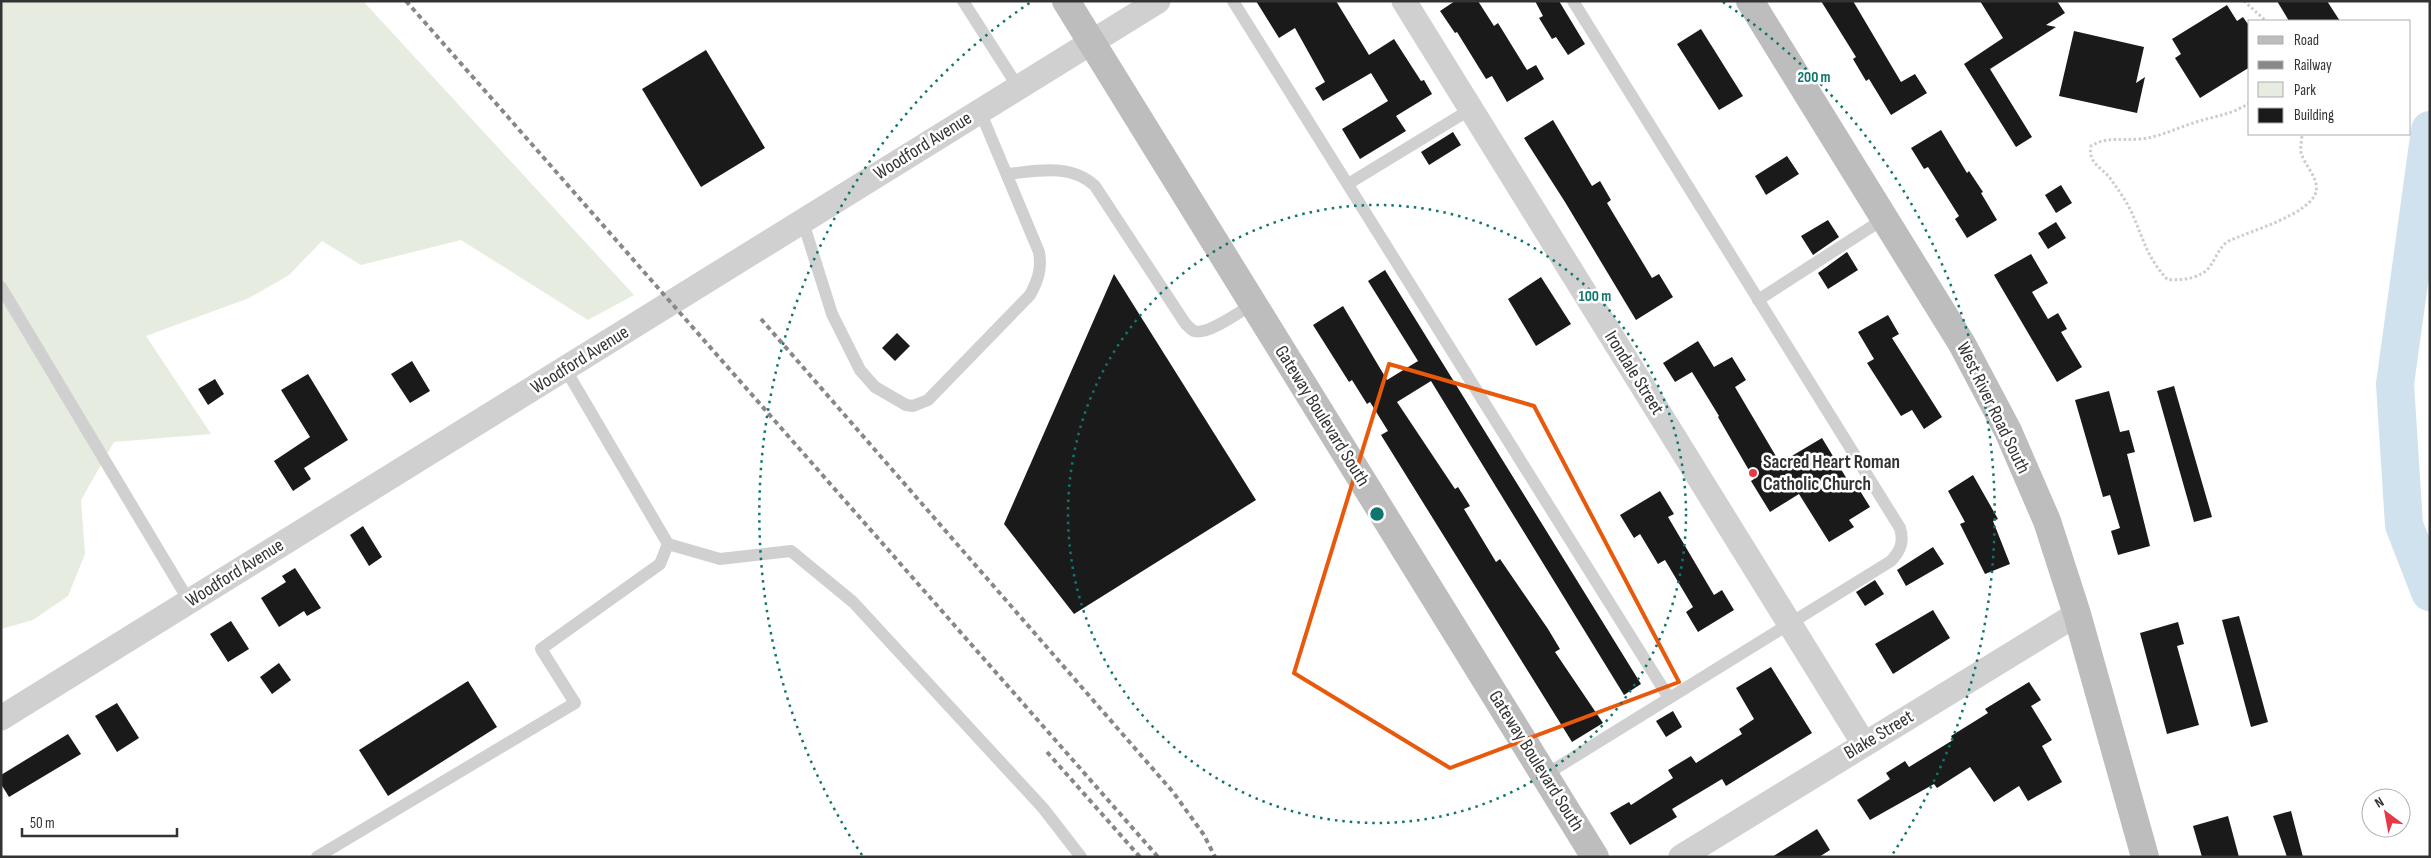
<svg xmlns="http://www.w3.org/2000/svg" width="2431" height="858" viewBox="0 0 2431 858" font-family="'Sofia Sans Condensed',sans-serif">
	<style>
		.green { fill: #e6ecdf }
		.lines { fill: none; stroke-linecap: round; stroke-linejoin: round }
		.river { stroke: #cfe2ee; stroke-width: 38 }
		.building { fill: #1a1a1a }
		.path { stroke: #cdcdcd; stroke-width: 3; stroke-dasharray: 2.5 2.5; stroke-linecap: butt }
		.lane { stroke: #d0d0d0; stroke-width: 12 }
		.street { stroke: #d0d0d0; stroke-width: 25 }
		.secondary { stroke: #bdbdbd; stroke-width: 28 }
		.rail { stroke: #888; stroke-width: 4; stroke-dasharray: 5 4; stroke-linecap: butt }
		.marked { fill: none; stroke: #e8590c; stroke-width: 4; stroke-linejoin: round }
		.ring { fill: none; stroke: #0f766e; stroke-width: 2.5; stroke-dasharray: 2.5 5 }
		.poi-dot { fill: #e63946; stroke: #fff; stroke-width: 2 }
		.labels { text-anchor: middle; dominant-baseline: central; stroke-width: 5; stroke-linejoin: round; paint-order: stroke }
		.street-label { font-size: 19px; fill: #333; stroke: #fff }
		.poi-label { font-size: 19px; font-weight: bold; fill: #333; stroke: #fff; text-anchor: start }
		.centre { fill: #0f766e; stroke: #fff; stroke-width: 2.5 }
		.ring-label { font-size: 15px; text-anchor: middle; font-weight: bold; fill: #0f766e; stroke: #fff; stroke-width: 5; stroke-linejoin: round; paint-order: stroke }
	</style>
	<rect width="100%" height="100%" fill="#fff"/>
	<path class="green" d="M1,1H363L634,295L588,320L461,240L361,265L322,241L289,275L249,298L146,336L211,434L114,442L81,500L85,554L68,596L33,620L1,629Z"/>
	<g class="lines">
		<path class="river" d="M2430,130L2395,384L2404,525L2430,592"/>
	</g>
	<g class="building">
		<path d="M1256,1H1336L1369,55L1394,39L1421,81L1424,80L1432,94L1396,116L1406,131L1360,159L1342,129L1388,101L1371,73L1323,101L1315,88L1325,82L1295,28L1279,38Z"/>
		<path d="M1455,1H1478L1494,26L1498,23L1527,70L1536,65L1544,79L1507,102L1492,76L1486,79L1457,32L1455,33L1440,11Z"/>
		<path d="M1535,1H1559L1585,44L1568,55L1556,37L1552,39L1539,18L1543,16Z"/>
		<path d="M1821,1H1853L1901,82L1915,74L1927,93L1891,115L1869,79L1866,81L1853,59L1856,57Z"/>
		<path d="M1980,1H2057L2065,13L2046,25L2056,27L1990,69L2032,137L2016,147L1964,64L2003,38Z"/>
		<path d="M2277,1H2327L2340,21H2289Z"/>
		<path d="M2227,5L2237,21L2243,17L2250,27V67L2200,98L2175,58L2181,54L2172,39Z"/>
		<path d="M1701,29L1743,96L1719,110L1677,44Z"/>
		<path d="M2074,31L2144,47L2136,83L2145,77L2137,113L2059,96Z"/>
		<path d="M706,50L765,148L701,187L642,89Z"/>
		<path d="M1553,120L1592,186L1600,181L1611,200L1607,203L1652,278L1659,274L1673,297L1636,320L1565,202L1524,138Z"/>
		<path d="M1941,130L1967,173L1969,171L1983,192L1981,193L1997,220L1967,238L1955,219L1959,216L1928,167L1924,169L1911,148Z"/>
		<path d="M1453,132L1461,145L1429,165L1421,152Z"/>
		<path d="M1787,156L1799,174L1766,195L1755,176Z"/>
		<path d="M2061,185L2072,203L2056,213L2045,195Z"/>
		<path d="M1828,220L1839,237L1813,255L1801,236Z"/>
		<path d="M2056,222L2066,238L2048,249L2038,233Z"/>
		<path d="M1847,252L1858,270L1828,289L1818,273Z"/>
		<path d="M2031,254L2048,283L2032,292L2048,319L2058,313L2067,329L2061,332L2082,367L2057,382L1994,275Z"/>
		<path d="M1385,270L1641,684L1624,695L1431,381L1397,402L1455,489L1458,487L1470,506L1464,509L1496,562L1500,559L1548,629L1560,649L1555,652L1603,723L1572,742L1381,435L1388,431L1370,402L1367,404L1352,380L1349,382L1313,325L1343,306L1387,380L1418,361L1368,281Z"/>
		<path d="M1114,274L1256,500L1074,614L1004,524Z"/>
		<path d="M1541,277L1571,324L1536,346L1508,299Z"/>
		<path d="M1888,315L1899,334L1892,338L1942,417L1924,429L1912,410L1901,416L1867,363L1874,359L1858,332Z"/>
		<path d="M897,333L910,346L895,361L882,348Z"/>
		<path d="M1698,341L1714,367L1732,357L1746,380L1735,387L1780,463L1822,438L1853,489L1857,486L1870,507L1849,520L1854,527L1829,542L1799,494L1770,512L1751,481L1754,479L1718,417L1719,416L1692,372L1675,382L1663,363Z"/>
		<path d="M412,361L430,391L410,403L391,374Z"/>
		<path d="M308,374L348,440L304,468L311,479L293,491L274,461L310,437L281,390Z"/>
		<path d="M215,379L224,394L208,405L198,389Z"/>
		<path d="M2174,386L2212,517L2194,522L2157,391Z"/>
		<path d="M2109,391L2120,432L2129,430L2135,452L2127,454L2150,546L2118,555L2111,531L2120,528L2110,495L2103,497L2075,400Z"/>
		<path d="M1973,475L1998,519L1993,521L2010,564L1985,574L1960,524L1965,522L1948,491Z"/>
		<path d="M1660,491L1674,514L1668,517L1714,595L1722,590L1734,610L1698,632L1686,612L1693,607L1665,560L1658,564L1640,534L1634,538L1620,515Z"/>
		<path d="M363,526L382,557L369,566L350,535Z"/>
		<path d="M1933,547L1944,564L1906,586L1897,570Z"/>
		<path d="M295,568L321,608L307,616L304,611L279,627L261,598L286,582L282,576Z"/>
		<path d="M1875,580L1884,594L1865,606L1856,592Z"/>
		<path d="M1933,610L1950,638L1893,674L1875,644Z"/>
		<path d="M2239,616L2268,722L2251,727L2222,620Z"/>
		<path d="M231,621L249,649L228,662L210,634Z"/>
		<path d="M2178,622L2184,644L2177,646L2199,725L2167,734L2140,633Z"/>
		<path d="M279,663L291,680L272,694L260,677Z"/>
		<path d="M1771,667L1812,733L1726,786L1722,779L1672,809L1677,817L1630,845L1610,813L1629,802L1631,805L1673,778L1668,770L1691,756L1696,763L1742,734L1739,729L1754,719L1736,688Z"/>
		<path d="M468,681L497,727L388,796L359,750Z"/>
		<path d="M2029,682L2041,700L2031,706L2052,740L2042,746L2062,782L2028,801L2019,786L1994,802L1970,767L1937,788L1934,784L1870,820L1857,800L1890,779L1886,773L1905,761L1909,767L1953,740L1951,736L1988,713L1985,709Z"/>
		<path d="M117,703L139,738L117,752L95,716Z"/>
		<path d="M1673,711L1682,727L1666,737L1656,721Z"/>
		<path d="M68,734L81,754L9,797L1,784V775Z"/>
		<path d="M2291,811L2303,857H2287L2273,816Z"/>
		<path d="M2228,816L2239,857H2202L2193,826Z"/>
		<path d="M1817,829L1830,850L1819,857H1772Z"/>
	</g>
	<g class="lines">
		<g class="path">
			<path d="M2244,1L2266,21"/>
			<path d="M2250,103C2227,116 2219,115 2196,122C2177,128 2160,137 2140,139C2122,141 2107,136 2091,146C2087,164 2105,169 2112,181C2120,192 2129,205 2134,218C2145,243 2147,257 2167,279C2176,281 2193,279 2201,274C2215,268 2216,246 2231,240C2251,231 2310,214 2316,192C2319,178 2305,166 2301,153C2300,147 2302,140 2302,134"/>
		</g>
		<g class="lane">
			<path d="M963,1L1018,87"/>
			<path d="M1233,1L1669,698"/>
			<path d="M1007,174C1037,171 1071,163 1095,186L1185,323C1188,326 1191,330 1194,331C1207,336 1241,311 1253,304"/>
			<path d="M1348,184L1471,109"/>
			<path d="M803,222L832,314L860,370L875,387L906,405L913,406L928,400L1030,295C1038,280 1042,269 1039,252L980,111"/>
			<path d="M1,287L189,601"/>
			<path d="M1758,300L1885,218"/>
			<path d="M566,370L668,544L720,559L791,551L853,602L1043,808L1081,857"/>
			<path d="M1545,775L1891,561C1901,550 1904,542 1900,528L1573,1"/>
			<path d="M317,857L575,703L541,649L660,564L668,544"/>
		</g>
		<g class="street">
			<path d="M1404,1L1864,744"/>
			<path d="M1,718L1158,1"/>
			<path d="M1681,857L2077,614"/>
		</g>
		<g class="secondary">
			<path d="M1066,1L1595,857"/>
			<path d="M1750,1L1962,344L2008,431L2047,521L2077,614L2145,857"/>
		</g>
		<g class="rail">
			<path d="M406,1L1158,857"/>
			<path d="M761,319L1173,792L1204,835L1215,857"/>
			<path d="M1047,752L1140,857"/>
		</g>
	</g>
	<path class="marked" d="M1389,364L1534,406L1679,682L1450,768L1294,673Z"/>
	<g class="ring">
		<circle cx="1377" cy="514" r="309"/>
		<path d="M862 855A618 618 0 0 1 1031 2M1723 2A618 618 0 0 1 1892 855"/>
	</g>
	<circle class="poi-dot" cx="1753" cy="473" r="5"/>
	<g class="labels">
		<g class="street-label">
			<text transform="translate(923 146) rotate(-32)">Woodford Avenue</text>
			<text transform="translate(580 360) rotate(-32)">Woodford Avenue</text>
			<text transform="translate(1634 373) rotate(58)">Irondale Street</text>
			<text transform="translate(1993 408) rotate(64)">West River Road South</text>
			<text transform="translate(1322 416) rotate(58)">Gateway Boulevard South</text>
			<text transform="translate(235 573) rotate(-32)">Woodford Avenue</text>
			<text transform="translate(1879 735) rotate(-31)">Blake Street</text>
			<text transform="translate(1536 761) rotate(58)">Gateway Boulevard South</text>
		</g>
		<g class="poi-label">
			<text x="1763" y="462">Sacred Heart Roman<tspan x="1763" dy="22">Catholic Church</tspan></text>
		</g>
	</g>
	<circle cx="1377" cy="514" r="8" class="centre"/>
	<g class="ring-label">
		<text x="1814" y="82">200 m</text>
		<text x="1595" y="301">100 m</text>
	</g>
	<rect width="2431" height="858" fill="none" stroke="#333333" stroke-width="5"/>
	<rect x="2248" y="20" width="162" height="115" fill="#ffffff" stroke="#adadad"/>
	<rect x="2258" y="36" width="25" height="8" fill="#bdbdbd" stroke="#adadad"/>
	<text x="2294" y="45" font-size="15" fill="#333333">Road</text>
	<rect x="2258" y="61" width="25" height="8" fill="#888888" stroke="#adadad"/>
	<text x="2294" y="70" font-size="15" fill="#333333">Railway</text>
	<rect x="2258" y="82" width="25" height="15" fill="#e6ecdf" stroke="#adadad"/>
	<text x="2294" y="95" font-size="15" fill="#333333">Park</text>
	<rect x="2258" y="108" width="25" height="15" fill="#1a1a1a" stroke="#adadad"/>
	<text x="2294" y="120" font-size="15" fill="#333333">Building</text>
	<g transform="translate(2386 813) rotate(328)"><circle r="24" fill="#ffffff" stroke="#adadad"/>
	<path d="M0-4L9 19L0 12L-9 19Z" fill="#e63946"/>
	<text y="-8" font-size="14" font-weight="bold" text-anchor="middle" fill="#333333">N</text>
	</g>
	<path d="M22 828v8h155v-8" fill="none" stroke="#333333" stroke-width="2.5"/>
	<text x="30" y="828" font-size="15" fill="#333333" stroke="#ffffff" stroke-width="4" paint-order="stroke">50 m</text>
</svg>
